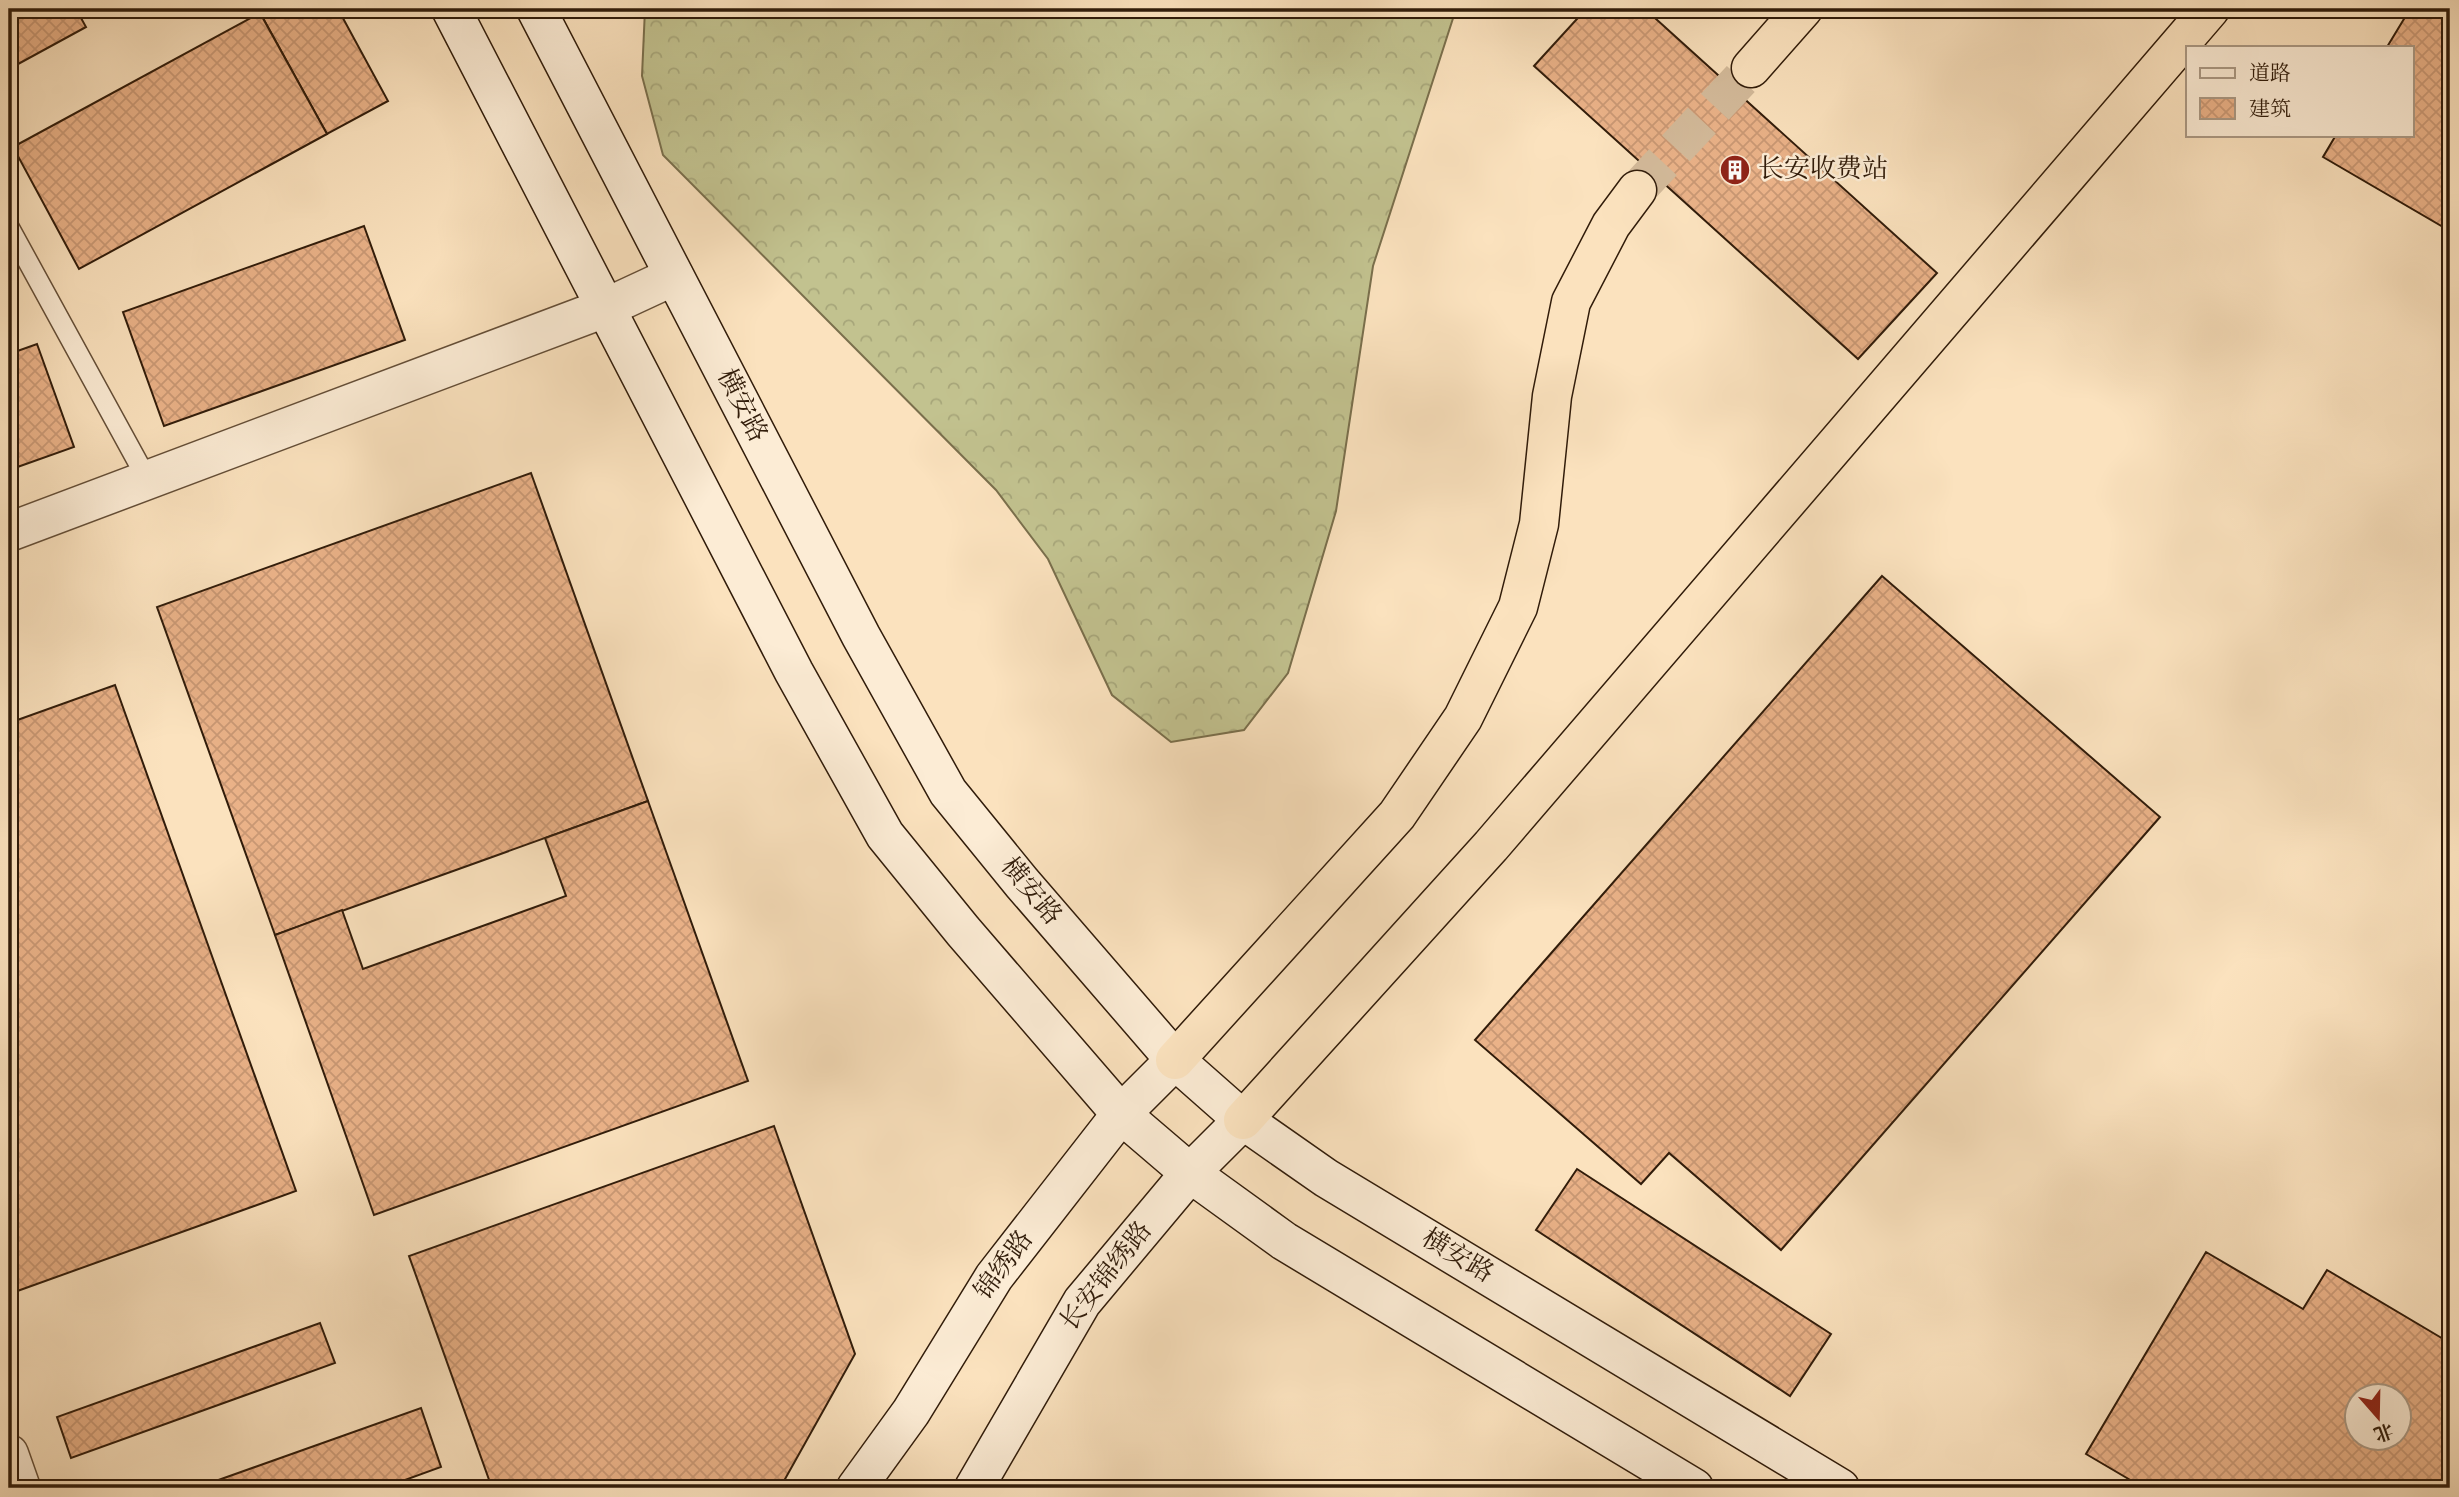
<svg xmlns="http://www.w3.org/2000/svg" width="2459" height="1497" viewBox="0 0 2459 1497" font-family="'Sorts Mill Goudy','Noto Serif SC',serif">
	<style>
		.forest { fill: url(#forest-crowns); stroke: #7a6f4c; stroke-width: 2 }
		.building { fill: url(#building-cross-hatch); stroke: #311c0a; stroke-width: 2; fill-rule: evenodd }
		.lines { fill: none; stroke-linecap: round; stroke-linejoin: round }
		.highway-tunnel { stroke: #d3ba9a; stroke-width: 38; stroke-dasharray: 38 19; stroke-linecap: butt }
		.lane-casing { stroke: #644e37; stroke-width: 22 }
		.street-casing { stroke: #644e37; stroke-width: 41 }
		.secondary-casing { stroke: #311c0a; stroke-width: 41 }
		.highway-casing { stroke: #311c0a; stroke-width: 41 }
		.lane { stroke: #fcecd5; stroke-width: 19 }
		.street { stroke: #fcecd5; stroke-width: 38 }
		.secondary { stroke: #fcecd5; stroke-width: 38 }
		.highway { stroke: #fbe2be; stroke-width: 38 }
		.labels { text-anchor: middle; dominant-baseline: central; stroke-width: 5; stroke-linejoin: round; paint-order: stroke }
		.poi-label { font-size: 26px; fill: #311c0a; stroke: #fcecd5; text-anchor: start }
		.street-label { font-size: 26px; fill: #311c0a; stroke: #fcecd5 }
	</style>
	<defs>
		<pattern id="forest-crowns" width="20" height="18" patternUnits="userSpaceOnUse" patternTransform="scale(1.75)"><rect width="20" height="18" fill="#c2c28f"/><path d="M2 6a3 3 0 1 1 6 0M12 15a3 3 0 1 1 6 0" fill="none" stroke="#a7a67a"/></pattern>
		<pattern id="building-cross-hatch" width="8" height="8" patternUnits="userSpaceOnUse" patternTransform="scale(1.75)"><rect width="8" height="8" fill="#eab288"/><path d="M0 0l8 8M0 8l8-8" fill="none" stroke="#c99874"/></pattern>
	</defs>
	<rect width="100%" height="100%" fill="#fbe2be"/>
	<filter id="stains"><feTurbulence type="fractalNoise" baseFrequency=".00286" numOctaves="4"/><feColorMatrix values="0 0 0 0 .2 0 0 0 0 .09 0 0 0 0 .02 0 0 0 .5 -.17"/></filter>
	<radialGradient id="worn" r=".72"><stop offset=".6" stop-color="#630" stop-opacity="0"/><stop offset="1" stop-color="#630" stop-opacity=".3"/></radialGradient>
	<path class="forest" d="M645,9H1456L1373,266L1336,511L1288,673L1244,730L1171,742L1112,695L1048,559L996,490L663,155L642,76Z"/>
	<g class="building">
		<path d="M9,9H76L86,27L9,69Z"/>
		<path d="M258,9H338L388,101L327,134Z"/>
		<path d="M1586,9H1645L1937,273L1858,359L1534,66Z"/>
		<path d="M2410,9L2450,10V231L2323,157L2336,135H2412V47H2387Z"/>
		<path d="M260,13L327,134L79,269L13,147Z"/>
		<path d="M364,226L405,340L164,426L123,312Z"/>
		<path d="M37,344L74,447L9,470V354Z"/>
		<path d="M531,473L648,801L275,935L157,607Z"/>
		<path d="M1882,576L2160,817L1781,1250L1669,1153L1641,1184L1475,1040Z"/>
		<path d="M115,685L296,1191L9,1294V723Z"/>
		<path d="M648,801L748,1081L374,1215L275,935L342,910L363,969L566,896L545,838Z"/>
		<path d="M774,1126L855,1354L780,1488H492L409,1256Z"/>
		<path d="M1577,1169L1831,1334L1790,1396L1536,1230Z"/>
		<path d="M2206,1252L2303,1309L2327,1270L2450,1343V1488H2144L2086,1454ZM2358,1396H2400V1438H2358Z"/>
		<path d="M320,1323L335,1363L71,1458L57,1417Z"/>
		<path d="M421,1408L441,1467L383,1488H196Z"/>
	</g>
	<g class="lines">
		<path class="highway-tunnel" d="M1637,190L1751,68"/>
		<g class="lane-casing">
			<path id="lane" d="M9,227L147,479"/>
		</g>
		<g class="street-casing">
			<g id="street">
				<path d="M9,532L605,308L674,276"/>
				<path d="M9,1454L21,1488"/>
			</g>
		</g>
		<g class="secondary-casing">
			<g id="secondary">
				<path d="M451,9L794,672L885,835L963,931L1121,1114L1190,1173L1284,1241L1694,1488"/>
				<path d="M536,9L861,636L948,792L1022,883L1175,1060L1243,1120L1326,1178L1840,1488"/>
				<path d="M856,1488L911,1412L994,1277L1121,1114L1175,1060"/>
				<path d="M974,1488L1082,1302L1190,1173L1243,1120"/>
			</g>
		</g>
		<g class="highway-casing">
			<g id="highway">
				<path d="M1751,68L1803,9"/>
				<path d="M1175,1060L1397,815L1463,718L1518,607L1539,524L1552,396L1571,302L1611,225L1637,190"/>
				<path d="M1243,1120L1491,846L2210,9"/>
			</g>
		</g>
		<use href="#lane" class="lane"/>
		<use href="#street" class="street"/>
		<use href="#secondary" class="secondary"/>
		<use href="#highway" class="highway"/>
	</g>
	<defs>
		<g id="building-disc" transform="scale(1.575)"><circle r="9.5" fill="#8f2418" stroke="#fcecd5"/><path d="M-4-6H4V6H1V3H-1V6H-4ZM-2.5-4.3h1.7v1.8h-1.7ZM.8-4.3h1.7v1.8H.8ZM-2.5-1h1.7V.8h-1.7ZM.8-1h1.7V.8H.8Z" fill="#fff"/></g>
	</defs>
	<g fill-rule="evenodd">
		<use href="#building-disc" x="1735" y="170"/>
	</g>
	<g class="labels">
		<g class="poi-label">
			<text x="1758" y="170">长安收费站</text>
		</g>
		<g class="street-label">
			<text transform="translate(741 406) rotate(63)">横安路</text>
			<text transform="translate(1030 892) rotate(50)">横安路</text>
			<text transform="translate(1457 1257) rotate(31)">横安路</text>
			<text transform="translate(1005 1266) rotate(-54)">锦绣路</text>
			<text transform="translate(1107 1277) rotate(-52)">长安锦绣路</text>
		</g>
	</g>
	<rect width="2459" height="1497" fill="none" stroke="#fbe2be" stroke-width="35"/>
	<rect x="10" y="10" width="2438" height="1476" fill="none" stroke="#311c0a" stroke-width="3.5"/>
	<rect x="18" y="18" width="2424" height="1462" fill="none" stroke="#311c0a" stroke-width="2"/>
	<rect x="2186" y="46" width="228" height="91" fill="#fcecd5" stroke="#ab9984" stroke-width="2"/>
	<rect x="2200" y="68" width="35" height="10" fill="#fcecd5" stroke="#ab9984" stroke-width="2"/>
	<text x="2249" y="80" font-size="21" fill="#311c0a">道路</text>
	<rect x="2200" y="98" width="35" height="21" fill="url(#building-cross-hatch)" stroke="#ab9984" stroke-width="2"/>
	<text x="2249" y="116" font-size="21" fill="#311c0a">建筑</text>
	<g transform="translate(2378 1417) rotate(160)"><circle r="33" fill="#fcecd5" stroke="#ab9984" stroke-width="2"/>
	<path d="M0-5L12 26L0 18L-12 26Z" fill="#8f2418"/>
	<text y="-10" font-size="19" font-weight="bold" text-anchor="middle" fill="#311c0a">北</text>
	</g>
	<rect width="100%" height="100%" filter="url(#stains)"/>
	<rect width="100%" height="100%" fill="url(#worn)"/>
</svg>
